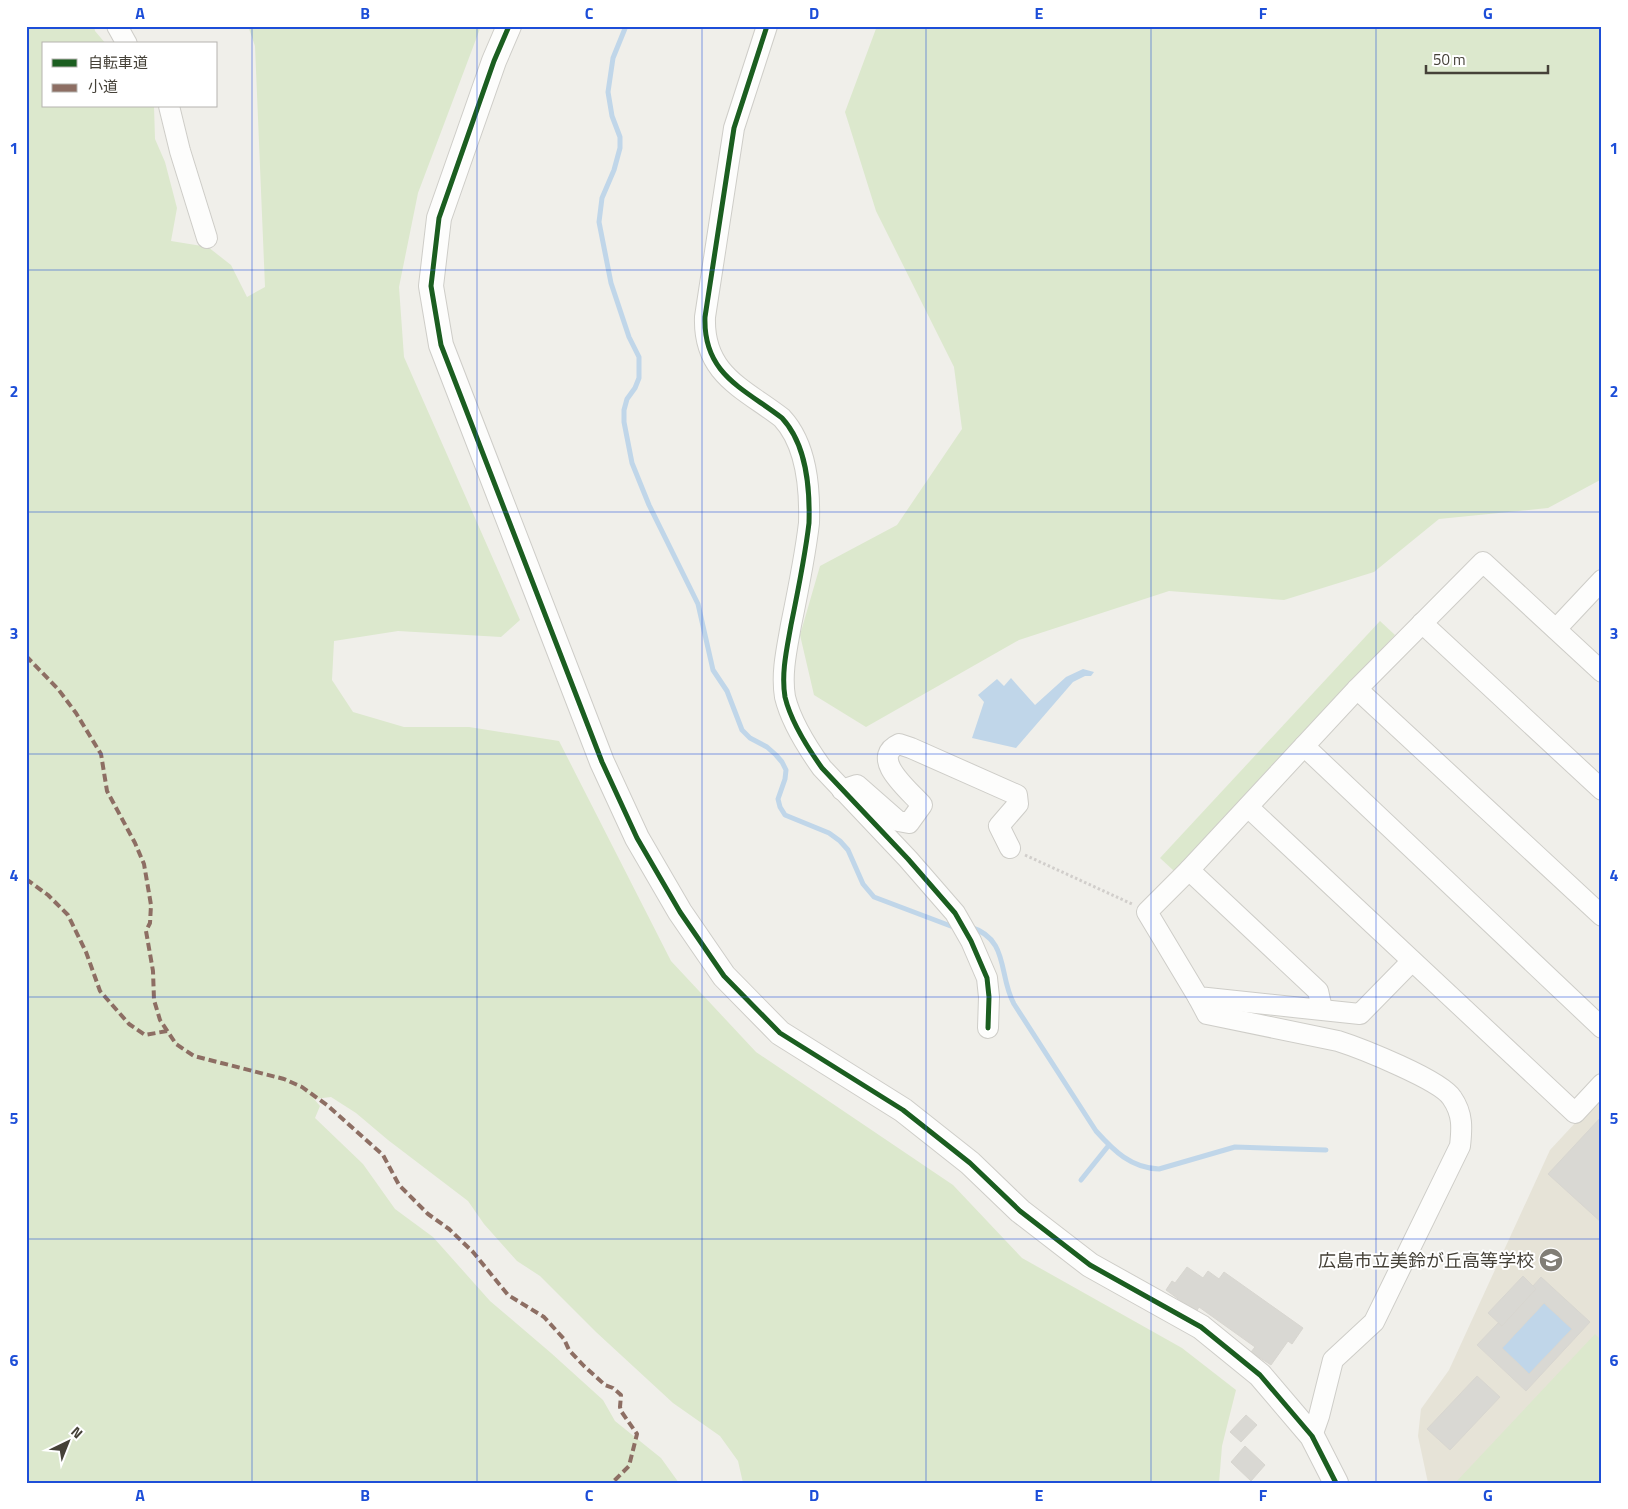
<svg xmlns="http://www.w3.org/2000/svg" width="1628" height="1509" viewBox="0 0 1628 1509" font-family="'Titillium Web','Noto Sans JP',sans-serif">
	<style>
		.education { fill: #e6e3d7 }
		.green { fill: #dce8cd }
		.water { fill: #c0d6e9 }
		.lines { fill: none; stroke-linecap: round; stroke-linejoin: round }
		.stream { stroke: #c0d6e9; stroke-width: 5 }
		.building { fill: #d9d8d3; stroke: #d8d6d0; fill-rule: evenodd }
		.minor-casing { stroke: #cecdc8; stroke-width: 22 }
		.tertiary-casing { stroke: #cecdc8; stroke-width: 26 }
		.path { stroke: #d1cecb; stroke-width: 3; stroke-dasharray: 2.5 2.5; stroke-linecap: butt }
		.minor { stroke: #fdfdfc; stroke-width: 20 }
		.tertiary { stroke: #fdfdfc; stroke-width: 24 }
		.quiet { stroke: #8d6e63; stroke-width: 4; stroke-dasharray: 8 4; stroke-linecap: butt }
		.cycleway-casing { stroke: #fff; stroke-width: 8 }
		.cycleway { stroke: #1b5e20; stroke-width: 5 }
		.grid { fill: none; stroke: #1d4ed8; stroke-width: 1; stroke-opacity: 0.55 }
		.labels { text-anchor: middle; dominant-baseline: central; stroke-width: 4; stroke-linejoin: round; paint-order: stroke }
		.poi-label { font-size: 18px; fill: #454138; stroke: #fff; text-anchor: end }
		.neatline { fill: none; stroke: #1d4ed8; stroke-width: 2 }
		.grid-label { font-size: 16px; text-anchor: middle; font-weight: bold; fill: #1d4ed8 }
	</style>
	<rect width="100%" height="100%" fill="#f0efea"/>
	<path class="education" d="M1602,1094V1483H1428L1418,1436L1421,1409L1449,1370L1550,1150Z"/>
	<g class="green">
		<path d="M26,26H94L95,31L106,44H44V106H154L155,139L165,162L177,208L171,241L208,247L231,265L247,297L265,287L255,46L248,26H481L418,193L399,287L404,357L520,620L501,637L398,631L334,641L332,680L353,712L404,727H469L559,741L671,961L756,1052L953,1185L1022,1258L1182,1348L1236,1390L1222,1446L1219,1483H743L738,1461L720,1436L673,1403L596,1332L540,1276L517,1261L484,1224L468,1201L388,1140L356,1113L331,1097L314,1099L320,1106L315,1118L363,1164L395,1209L433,1237L490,1301L551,1353L603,1400L615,1421L661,1458L679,1483H26Z"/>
		<path d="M877,26H1602V479L1548,508L1439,519L1374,572L1284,600L1169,591L1019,640L866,727L814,695L800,635L820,566L897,525L962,429L954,367L876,211L845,112Z"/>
		<path d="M1380,621L1395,635L1174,871L1160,858Z"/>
		<path d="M1595,1334L1602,1341V1483H1455Z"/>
	</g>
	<g class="water">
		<path d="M1083,669L1094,672L1091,676H1085L1073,682L1016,748L972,738L984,702L978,695L997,679L1004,686L1011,678L1035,705L1066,677Z"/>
		<path d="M1544,1303L1572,1329L1529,1374L1502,1348Z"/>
	</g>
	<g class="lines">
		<g class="stream">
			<path d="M626,26L613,58L608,92L612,116L620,137V148L614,170L602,198L599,222L611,283L629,337L639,357V378L635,388L627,399L624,410V422L632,463L649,505L698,604L713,670L727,691L742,730L750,738L767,747L776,755L782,762L786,770L785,779L778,799L780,807L785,815L829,833L840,841L848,850L863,884L874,897L956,928"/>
			<path d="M970,927C1010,939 998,976 1014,1004L1096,1131C1114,1151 1131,1168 1159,1169L1235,1147L1326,1150"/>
			<path d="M1081,1180L1109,1145"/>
		</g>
	</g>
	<g class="building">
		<path d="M1602,1116V1223L1548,1174Z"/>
		<path d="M1187,1267L1203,1278L1208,1271L1219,1279L1224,1272L1303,1328L1292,1344L1288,1341L1271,1365L1251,1352L1255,1347L1199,1307L1196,1312L1166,1290L1172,1281L1175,1283Z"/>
		<path d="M1523,1276L1536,1289L1502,1326L1488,1313Z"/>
		<path d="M1541,1277L1590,1322L1526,1391L1477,1345L1498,1323L1502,1326L1536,1289L1533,1286ZM1544,1303L1572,1329L1529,1374L1502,1348Z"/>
		<path d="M1477,1376L1500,1397L1450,1450L1427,1429Z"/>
		<path d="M1246,1415L1257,1425L1241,1442L1230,1432Z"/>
		<path d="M1245,1446L1265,1465L1251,1481L1231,1462Z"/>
	</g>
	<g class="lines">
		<g class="minor-casing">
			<g id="minor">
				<path d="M117,26L127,44"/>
				<path d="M767,26L734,128L705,317C703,374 743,388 782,418C807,445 810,488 809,523C805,557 798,591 791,625C787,648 781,673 785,697C791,722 807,747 822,768L908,859L955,913L971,941L987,978L989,997L988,1028"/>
				<path d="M169,106L180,151L207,238"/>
				<path d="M1422,623L1602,790"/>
				<path d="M1556,629L1602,580"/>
				<path d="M1357,689L1602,916"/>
				<path d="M1304,746L1602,1028"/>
				<path d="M842,790L857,785L898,821L909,823L922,805C910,791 868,758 899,744L911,748L1017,795L1018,804L999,826L1010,848"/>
				<path d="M1248,807L1575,1113L1602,1084"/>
				<path d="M1189,870L1318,991L1322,1009"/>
				<path d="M1412,961L1360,1014L1198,997L1147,912L1189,870L1357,689L1483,562L1602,672"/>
				<path d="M1198,997L1207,1014L1338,1041C1360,1048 1441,1080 1452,1098C1463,1114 1462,1128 1460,1146L1374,1322L1333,1360L1319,1416L1312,1436"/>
			</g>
		</g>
		<g class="tertiary-casing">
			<path id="tertiary" d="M509,26L494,61L439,218L431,286L441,345L602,762L637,838L680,912L724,976L780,1033L903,1110L970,1163L1020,1211L1090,1265L1201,1327L1260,1375L1312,1436L1336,1483"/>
		</g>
		<path class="path" d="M1025,855L1132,904"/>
		<use href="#minor" class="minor"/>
		<use href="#tertiary" class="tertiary"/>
		<g class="quiet">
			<path d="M26,656L58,689L76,713L101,754L107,791L135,843L144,864L151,905L150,923L146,931L153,971L154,1000L160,1020L176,1044L194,1056L284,1079L302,1087L327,1105L383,1155L399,1185L428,1214L449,1229L473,1252L508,1295L544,1317L564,1339L569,1350L584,1366L605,1385L613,1388L621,1395L620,1407L621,1411L637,1434L629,1466L612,1483"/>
			<path d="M26,879L48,895L68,915L86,952L100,991L129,1024L145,1035L167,1031"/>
		</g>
		<g class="cycleway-casing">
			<g id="cycleway">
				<path d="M509,26L494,61L439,218L431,286L441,345L602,762L637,838L680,912L724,976L780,1033L903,1110L970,1163L1020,1211L1090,1265L1201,1327L1260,1375L1312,1436L1336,1483"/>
				<path d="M767,26L734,128L705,317C703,374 743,388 782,418C807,445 810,488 809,523C805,557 798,591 791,625C787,648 781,673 785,697C791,722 807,747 822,768L908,859L955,913L971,941L987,978L989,997L988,1028"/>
			</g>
		</g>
		<use href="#cycleway" class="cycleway"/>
	</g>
	<path class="grid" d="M252,26V1483M477,26V1483M702,26V1483M926,26V1483M1151,26V1483M1376,26V1483M26,270H1602M26,512H1602M26,754H1602M26,997H1602M26,1239H1602"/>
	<defs>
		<g id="school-disc" transform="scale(1.25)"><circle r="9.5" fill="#817e76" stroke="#fff"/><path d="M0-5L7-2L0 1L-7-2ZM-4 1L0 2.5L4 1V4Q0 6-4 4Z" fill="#fff"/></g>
	</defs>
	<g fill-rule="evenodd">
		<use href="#school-disc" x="1551" y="1260"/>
	</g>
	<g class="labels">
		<g class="poi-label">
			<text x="1534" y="1260">広島市立美鈴が丘高等学校</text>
		</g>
	</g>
	<rect width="1628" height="1509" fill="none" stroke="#ffffff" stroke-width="55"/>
	<rect x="42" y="42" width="175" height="65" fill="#ffffff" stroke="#b5b3af"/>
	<rect x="52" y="59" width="25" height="8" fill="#1b5e20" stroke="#b5b3af"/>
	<text x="88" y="68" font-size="15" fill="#454138">自転車道</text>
	<rect x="52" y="84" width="25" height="8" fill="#8d6e63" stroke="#b5b3af"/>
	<text x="88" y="92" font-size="15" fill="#454138">小道</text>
	<g transform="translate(68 1442) rotate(43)" stroke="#ffffff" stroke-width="4" paint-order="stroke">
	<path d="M0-4L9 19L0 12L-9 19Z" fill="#454138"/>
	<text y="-8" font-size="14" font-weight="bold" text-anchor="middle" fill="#454138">N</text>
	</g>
	<path d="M1426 65v8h122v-8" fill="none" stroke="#454138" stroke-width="2.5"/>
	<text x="1433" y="65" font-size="15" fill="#454138" stroke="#ffffff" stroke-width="4" paint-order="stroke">50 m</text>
	<rect x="28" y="28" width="1572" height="1454" class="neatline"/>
	<g class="grid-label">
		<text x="140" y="19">A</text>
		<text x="365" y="19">B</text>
		<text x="589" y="19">C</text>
		<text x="814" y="19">D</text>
		<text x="1039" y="19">E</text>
		<text x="1263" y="19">F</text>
		<text x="1488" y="19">G</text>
		<text x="14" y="154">1</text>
		<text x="1614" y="154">1</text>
		<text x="14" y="397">2</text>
		<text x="1614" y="397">2</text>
		<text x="14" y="639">3</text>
		<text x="1614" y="639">3</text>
		<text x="14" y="881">4</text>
		<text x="1614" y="881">4</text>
		<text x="14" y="1124">5</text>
		<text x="1614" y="1124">5</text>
		<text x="14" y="1366">6</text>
		<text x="1614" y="1366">6</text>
		<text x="140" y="1501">A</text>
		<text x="365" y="1501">B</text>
		<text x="589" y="1501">C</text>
		<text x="814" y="1501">D</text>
		<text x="1039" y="1501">E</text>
		<text x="1263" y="1501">F</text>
		<text x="1488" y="1501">G</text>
	</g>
</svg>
